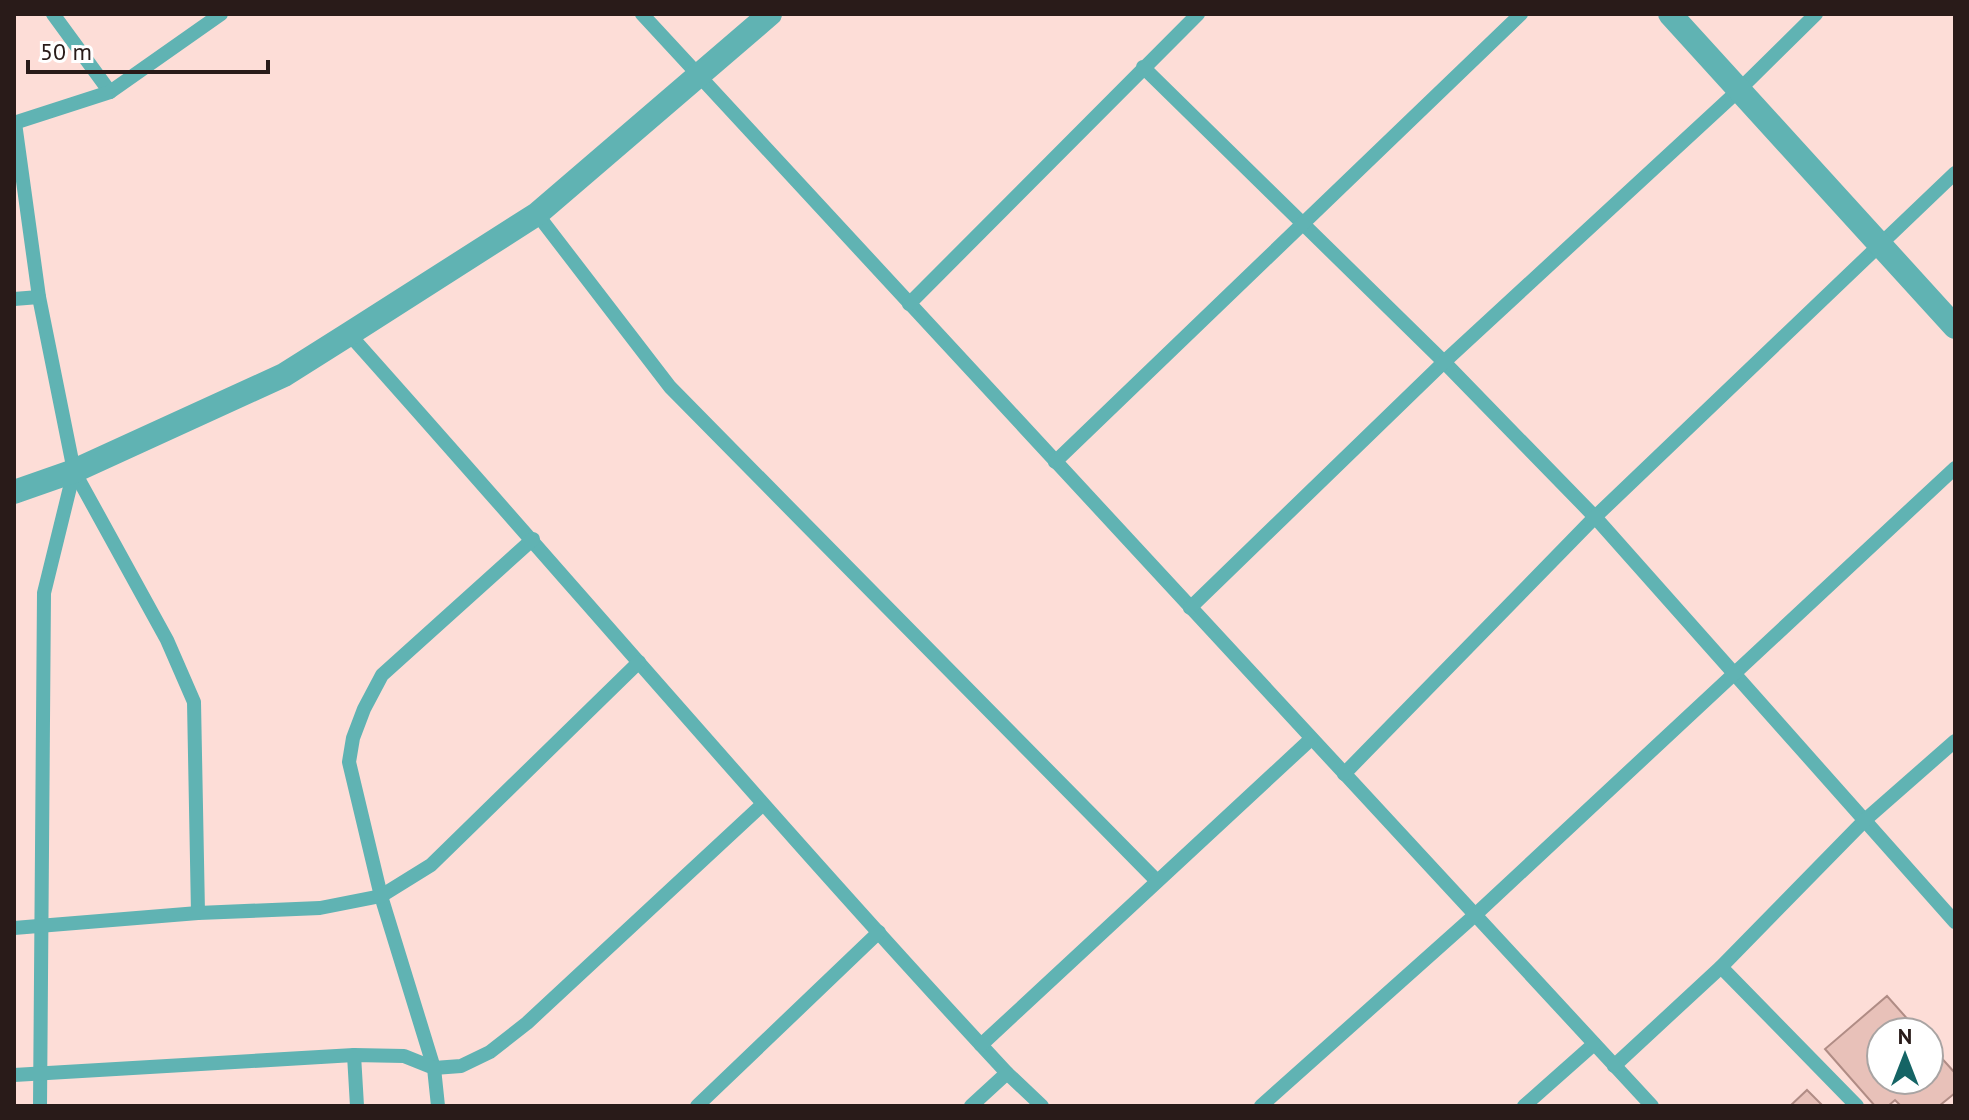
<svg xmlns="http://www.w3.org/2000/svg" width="1969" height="1120" viewBox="0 0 1969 1120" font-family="'PT Sans',sans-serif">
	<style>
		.building { fill: #e8c1b9; stroke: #b08c85; stroke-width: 2 }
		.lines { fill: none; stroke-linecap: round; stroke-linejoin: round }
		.service { stroke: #60b3b3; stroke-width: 14 }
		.minor { stroke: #60b3b3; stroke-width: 24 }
	</style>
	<rect width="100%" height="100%" fill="#fdddd7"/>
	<g class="building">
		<path d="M1887,996L1919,1032H1881V1080H1929V1044L1955,1073V1093L1939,1106H1901L1895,1100L1888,1106H1875L1825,1049Z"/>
		<path d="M1807,1090L1823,1106H1790Z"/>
	</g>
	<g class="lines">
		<g class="service">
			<path d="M53,14L110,92"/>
			<path d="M642,14L1652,1106"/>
			<path d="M1143,67L1444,362L1595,517L1955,922"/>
			<path d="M14,123L110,92L221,14"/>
			<path d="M15,123L39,297L74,471L44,593L40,1106"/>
			<path d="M537,214L670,387L1157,881"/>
			<path d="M14,299L39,297"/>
			<path d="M909,304L1198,14"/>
			<path d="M349,334C569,580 782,831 1007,1073L1042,1106"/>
			<path d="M1055,462L1521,14"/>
			<path d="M74,471L167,640L194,702L198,913"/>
			<path d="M533,539L382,675L364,709L353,738L349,762L381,896L434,1068L461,1066L490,1052L527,1023L762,805"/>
			<path d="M1190,608L1444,362L1740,89L1816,14"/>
			<path d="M1344,774L1595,517L1955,173"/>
			<path d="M14,928L198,913L320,908L381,896L431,865L639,662"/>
			<path d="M1721,967L1857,1106"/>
			<path d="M981,1045L1311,739"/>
			<path d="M354,1055L357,1106"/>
			<path d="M1614,1066L1721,967L1865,820L1955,741"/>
			<path d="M14,1075L354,1055L404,1056L434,1068L438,1106"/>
			<path d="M697,1106L879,932"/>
			<path d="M971,1106L1007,1073"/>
			<path d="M1261,1106L1475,915L1955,468"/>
			<path d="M1524,1106L1594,1044"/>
		</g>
		<g class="minor">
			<path d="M1670,14L1955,327"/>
			<path d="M14,492L74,471L284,375L349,334L537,214L770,14"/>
		</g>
	</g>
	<rect width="1969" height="1120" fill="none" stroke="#291b19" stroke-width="32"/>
	<g transform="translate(1905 1056)"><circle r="38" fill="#ffffff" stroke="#a9a4a3" stroke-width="2"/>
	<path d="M0-6L14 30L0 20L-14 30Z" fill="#156465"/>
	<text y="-12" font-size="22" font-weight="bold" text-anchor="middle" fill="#291b19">N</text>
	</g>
	<path d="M28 60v12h240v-12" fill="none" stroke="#291b19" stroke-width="4"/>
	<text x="40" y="60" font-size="24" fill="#291b19" stroke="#ffffff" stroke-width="6" paint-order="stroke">50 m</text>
</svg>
